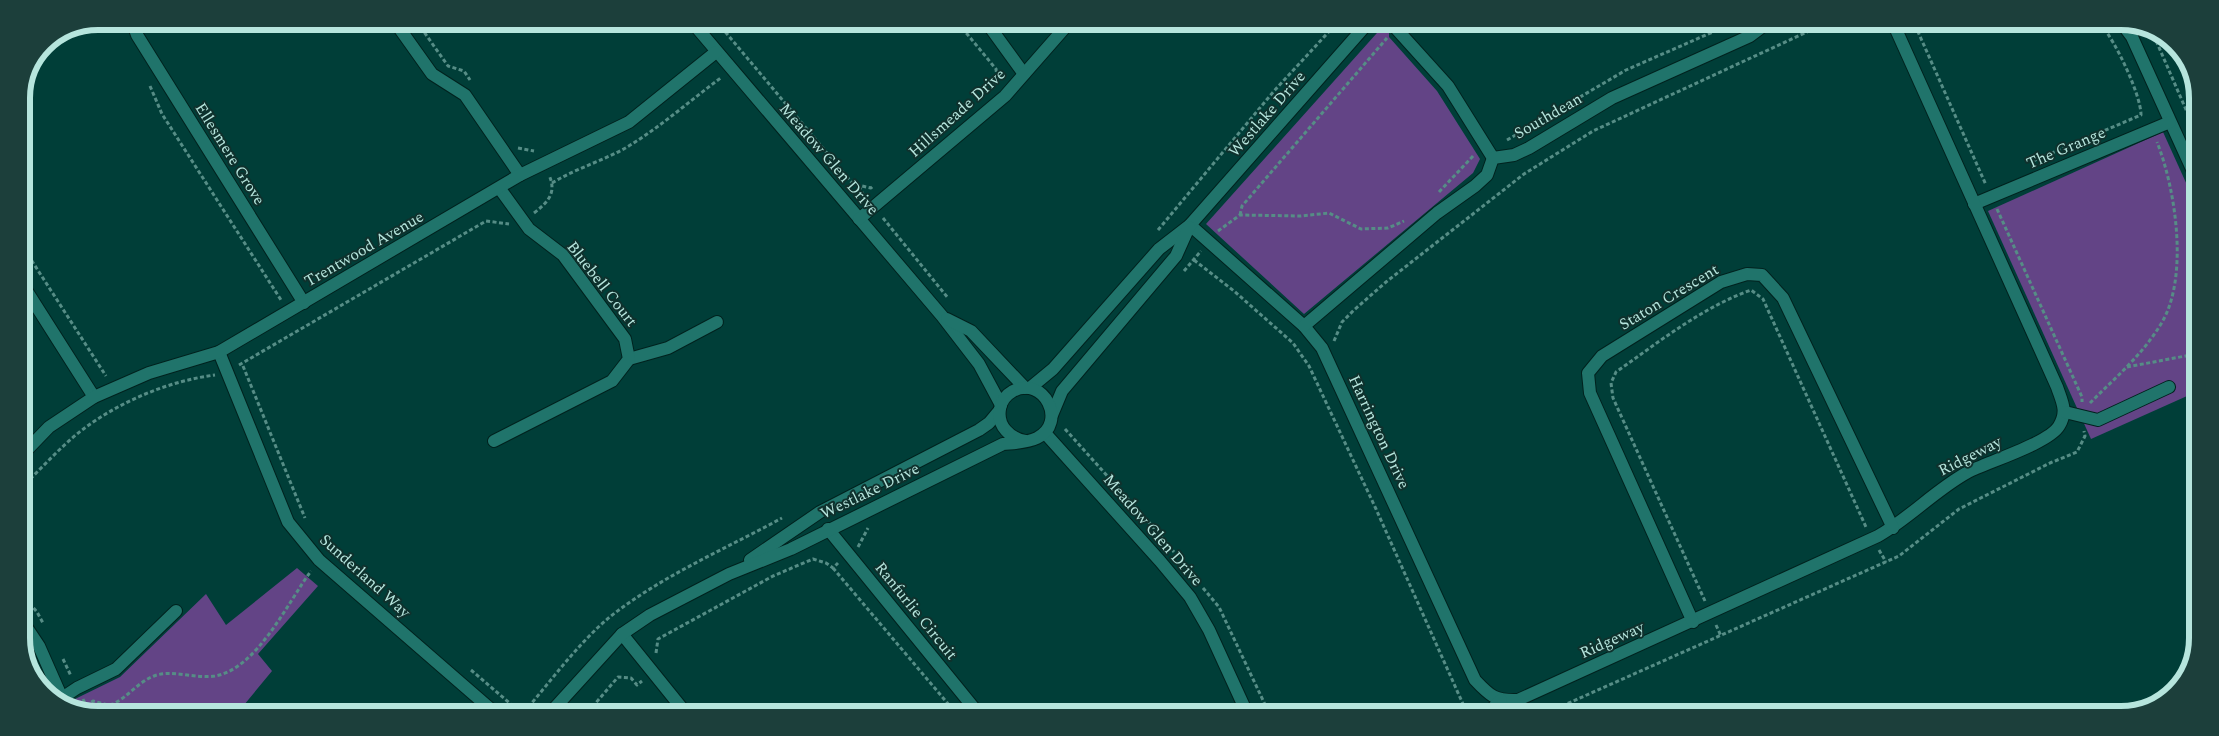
<svg xmlns="http://www.w3.org/2000/svg" width="2219" height="736" viewBox="0 0 2219 736" font-family="Spectral,serif">
	<style>
		.green { fill: #634486 }
		.lines { fill: none; stroke-linecap: round; stroke-linejoin: round }
		.minor-casing { stroke: #00221e; stroke-width: 14 }
		.path { stroke: #568d86; stroke-width: 3; stroke-dasharray: 4 2.5; stroke-linecap: butt }
		.minor { stroke: #20746b; stroke-width: 12 }
		.labels { text-anchor: middle; dominant-baseline: central; stroke-width: 4; stroke-linejoin: round; paint-order: stroke }
		.street-label { font-size: 16px; fill: #b6e5dd; stroke: #0f312d }
		.rim { fill: none; stroke: #b6e5dd; stroke-width: 6 }
	</style>
	<rect width="100%" height="100%" fill="#003e38"/>
	<g class="green">
		<path d="M1385,24H1389V37L1437,91L1480,159L1473,173L1304,314L1206,224Z"/>
		<path d="M2163,132L2197,207L2196,392L2091,439L1988,211Z"/>
		<path d="M297,568L318,586L258,654L272,671L239,711H81L75,699L120,677L206,594L226,625Z"/>
	</g>
	<g class="lines">
		<g class="minor-casing">
			<g id="minor">
				<path d="M132,21L137,35L304,303"/>
				<path d="M395,22L432,74L465,95L520,175"/>
				<path d="M692,22L942,316L979,364L1001,405"/>
				<path d="M987,23L1024,74"/>
				<path d="M1392,24L1448,86L1493,158"/>
				<path d="M2123,25L2132,37L2197,180"/>
				<path d="M1974,204L2170,122"/>
				<path d="M859,219L1005,96L1069,23"/>
				<path d="M1190,225L1304,326L1322,348L1475,680C1490,696 1495,701 1518,700L1878,536C1910,518 1935,490 1968,472C1988,462 2049,443 2059,426C2068,411 2062,402 2057,387L1894,25"/>
				<path d="M21,282L94,397"/>
				<path d="M947,319L971,331L1025,388"/>
				<path d="M1304,326L1437,213L1475,186L1487,175L1493,158L1514,155L1529,148L1612,98L1750,36L1766,24"/>
				<path d="M219,352L288,522L319,560L494,712"/>
				<path d="M629,359L668,348L717,322"/>
				<path d="M1030,388L1053,369L1159,249L1190,225L1367,24"/>
				<path d="M2065,412L2098,420L2169,387"/>
				<path d="M1052,415L1062,391L1176,256L1189,227"/>
				<path d="M1045,433L1160,561L1190,597L1209,630L1247,713"/>
				<path d="M494,441L612,381L629,359L625,339L563,255L529,229L500,189"/>
				<path d="M21,456L49,427L94,397L149,373L219,352L520,175L629,122L716,52"/>
				<path d="M828,529L978,713"/>
				<path d="M750,560L820,512L979,430L989,423L999,411"/>
				<path d="M21,619L39,646L65,705"/>
				<path d="M1693,622L1590,393L1588,373L1602,356L1721,282L1747,274L1762,275L1783,298L1893,528"/>
				<path d="M622,634L685,712"/>
				<path d="M62,698L77,688L116,669L176,611"/>
				<path d="M551,712L622,634L650,615L729,574L791,549L1003,444C1013,443 1027,443 1037,438C1068,423 1044,375 1013,391C1006,395 1001,401 1000,409C997,426 1010,438 1025,441"/>
				<path d="M1487,714L1501,700"/>
			</g>
		</g>
		<g class="path">
			<path d="M417,22L448,66L464,71L470,80"/>
			<path d="M717,22L853,184L871,188L873,186"/>
			<path d="M958,23L996,69L997,78L994,84"/>
			<path d="M1915,25L1986,185"/>
			<path d="M2151,29L2197,135"/>
			<path d="M150,86L162,114L281,300"/>
			<path d="M1507,140L1626,70L1731,24"/>
			<path d="M518,148L534,151"/>
			<path d="M2033,161L2141,115C2141,95 2115,40 2101,25"/>
			<path d="M552,183C578,167 607,160 632,144C664,124 692,99 722,77"/>
			<path d="M859,186L864,196"/>
			<path d="M1439,192L1474,155"/>
			<path d="M1997,209L2082,397V402"/>
			<path d="M534,213C548,202 557,193 549,175"/>
			<path d="M1240,215L1242,206L1387,38"/>
			<path d="M883,218L948,298"/>
			<path d="M1158,230L1274,91L1336,24"/>
			<path d="M1218,231L1240,215L1301,216L1329,213L1361,229L1388,228L1404,221"/>
			<path d="M21,244L106,376"/>
			<path d="M1194,260L1234,291L1293,343L1309,366L1376,509L1467,713"/>
			<path d="M1184,271L1201,251"/>
			<path d="M1334,341L1342,322L1354,310L1386,282L1524,174L1593,131L1822,25"/>
			<path d="M239,365L486,221L509,224"/>
			<path d="M243,366L305,518"/>
			<path d="M2127,367L2196,354"/>
			<path d="M2090,403C2114,379 2141,356 2159,327C2190,282 2176,190 2157,142"/>
			<path d="M1065,429L1147,520L1174,552"/>
			<path d="M21,488C41,469 60,447 82,430C119,402 168,381 215,375"/>
			<path d="M858,547L868,528"/>
			<path d="M1879,550L1886,562"/>
			<path d="M833,568L955,712"/>
			<path d="M1203,588L1219,607L1269,713"/>
			<path d="M21,593L37,612L43,623"/>
			<path d="M1705,601L1613,398L1611,383L1616,372C1659,342 1701,308 1751,290L1763,299L1866,527"/>
			<path d="M1716,625L1721,636"/>
			<path d="M656,653L658,639L773,576L813,559L826,563L833,568L838,563"/>
			<path d="M63,659L71,676"/>
			<path d="M471,670L520,712"/>
			<path d="M83,699L88,711"/>
			<path d="M86,706L93,701L108,705L113,704C128,697 138,682 154,676C171,669 195,679 215,676C257,669 288,602 311,571"/>
			<path d="M524,712C552,680 578,643 611,616C662,576 725,549 782,518"/>
			<path d="M588,712L618,677L631,678L637,685L642,681"/>
			<path d="M1544,714L1899,556L1959,509L2050,463L2077,452L2085,436L2084,431"/>
		</g>
		<use href="#minor" class="minor"/>
	</g>
	<g class="labels">
		<g class="street-label">
			<text transform="translate(957 113) rotate(-42)">Hillsmeade Drive</text>
			<text transform="translate(1267 114) rotate(-49)">Westlake Drive</text>
			<text transform="translate(1548 116) rotate(-30)">Southdean</text>
			<text transform="translate(2066 148) rotate(-23)">The Grange</text>
			<text transform="translate(230 154) rotate(58)">Ellesmere Grove</text>
			<text transform="translate(829 159) rotate(49)">Meadow Glen Drive</text>
			<text transform="translate(364 249) rotate(-30)">Trentwood Avenue</text>
			<text transform="translate(602 284) rotate(52)">Bluebell Court</text>
			<text transform="translate(1669 297) rotate(-31)">Staton Crescent</text>
			<text transform="translate(1379 432) rotate(65)">Harrington Drive</text>
			<text transform="translate(1970 456) rotate(-27)">Ridgeway</text>
			<text transform="translate(870 491) rotate(-26)">Westlake Drive</text>
			<text transform="translate(1153 530) rotate(49)">Meadow Glen Drive</text>
			<text transform="translate(365 576) rotate(42)">Sunderland Way</text>
			<text transform="translate(916 611) rotate(51)">Ranfurlie Circuit</text>
			<text transform="translate(1612 640) rotate(-24)">Ridgeway</text>
		</g>
	</g>
	<path d="M0 0H2219V736H0ZM98 30H2121A68 68 0 0 1 2189 98V638A68 68 0 0 1 2121 706H98A68 68 0 0 1 30 638V98A68 68 0 0 1 98 30Z" fill="#1c3f3b" fill-rule="evenodd"/>
	<path class="rim" d="M98 30H2121A68 68 0 0 1 2189 98V638A68 68 0 0 1 2121 706H98A68 68 0 0 1 30 638V98A68 68 0 0 1 98 30Z"/>
</svg>
